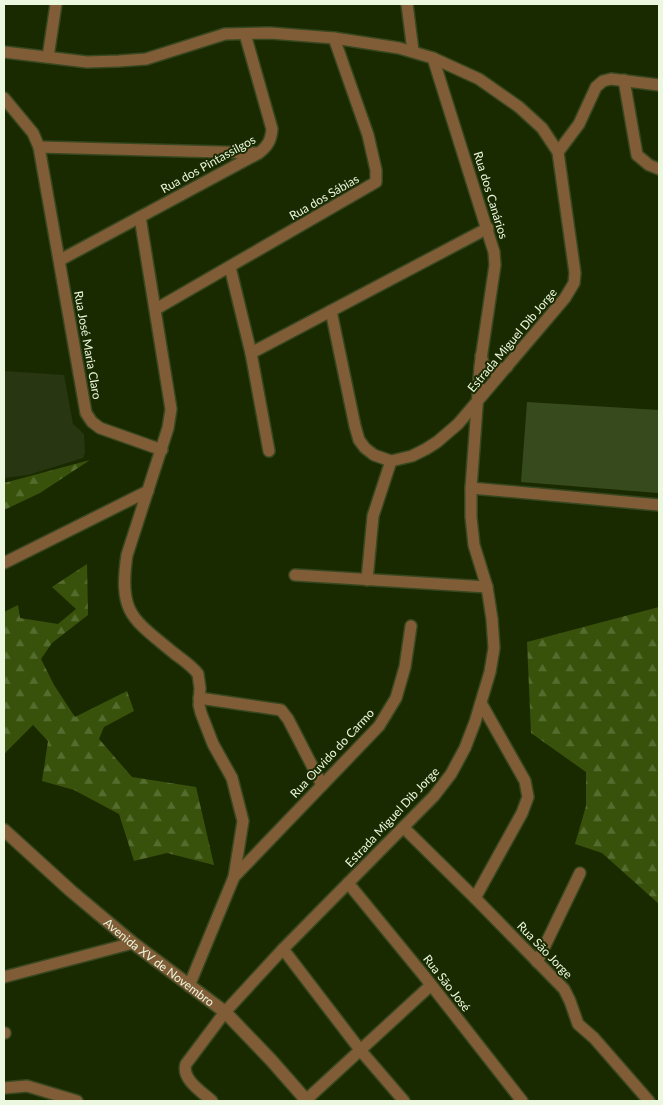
<svg xmlns="http://www.w3.org/2000/svg" width="663" height="1105" viewBox="0 0 663 1105" font-family="Lato,sans-serif">
	<style>
		.built { fill: #283711 }
		.forest { fill: url(#forest-firs) }
		.pitch { fill: #374a1d }
		.lines { fill: none; stroke-linecap: round; stroke-linejoin: round }
		.minor-casing { stroke: #37471f; stroke-width: 14 }
		.tertiary-casing { stroke: #37471f; stroke-width: 15 }
		.minor { stroke: #805d36; stroke-width: 11 }
		.tertiary { stroke: #805d36; stroke-width: 12 }
		.labels { text-anchor: middle; dominant-baseline: central; stroke-width: 4; stroke-linejoin: round; paint-order: stroke }
		.street-label { font-size: 12px; fill: #ebf8df; stroke: #1a2a00 }
	</style>
	<defs>
		<pattern id="forest-firs" width="22" height="20" patternUnits="userSpaceOnUse" patternTransform="scale(1.25)"><rect width="22" height="20" fill="#38520c"/><path d="M5 1l3.5 6h-7zM16 11l3.5 6h-7z" fill="#556c2f"/></pattern>
	</defs>
	<rect width="100%" height="100%" fill="#1a2a00"/>
	<path class="built" d="M4,371L64,375L73,424L84,434L85,453L83,458L28,475L4,478Z"/>
	<g class="forest">
		<path d="M90,460L40,493L4,510V483Z"/>
		<path d="M87,564L88,615L52,643L41,659L54,685L75,717L127,691L134,711L104,727L99,739L132,777L196,787L214,865L167,853L134,861L119,814L74,790L42,781L48,741L33,725L4,754V612L18,605L20,618L58,624L76,609L52,587Z"/>
		<path d="M659,607V904L602,853L575,844L586,806V772L531,733L527,642Z"/>
	</g>
	<path class="pitch" d="M527,402L659,410L658,493L521,482Z"/>
	<g class="lines">
		<g class="minor-casing">
			<g id="minor">
				<path d="M407,4L413,51"/>
				<path d="M4,52L87,62L119,61L146,59L225,34L270,33L334,38L399,48L433,58L479,79L519,107L542,128L558,152L575,273L574,283L565,298L458,424L437,442L426,449L412,456L391,461L374,455L365,448L359,440L355,426L331,311"/>
				<path d="M48,57L56,4"/>
				<path d="M624,80L637,155L649,165L659,169"/>
				<path d="M4,98L33,133L39,147L86,413L92,422L100,428L162,450"/>
				<path d="M39,147L258,153"/>
				<path d="M558,152L579,124L596,87L603,81L611,79L659,85"/>
				<path d="M140,217L171,409L168,428L127,555C118,614 133,619 175,654C183,660 192,666 198,674L200,688L199,705L201,713L213,744L232,778L243,821L234,877L189,986"/>
				<path d="M60,260L259,153C268,146 271,140 272,129L245,34"/>
				<path d="M230,267L251,353L269,451"/>
				<path d="M156,309L376,182V170L368,135L334,38"/>
				<path d="M251,353L488,228"/>
				<path d="M481,356L484,365L495,372L507,367"/>
				<path d="M471,488L659,505"/>
				<path d="M4,563L148,491"/>
				<path d="M295,575L487,587"/>
				<path d="M367,580L373,516L391,461"/>
				<path d="M199,698L281,710L288,719L322,785"/>
				<path d="M404,828L475,898L564,989L570,1001L578,1024L594,1038L649,1101"/>
				<path d="M234,877L379,726L396,698L405,667L411,626"/>
				<path d="M348,883L425,977L522,1101"/>
				<path d="M475,898L522,813L528,797L525,781L481,703"/>
				<path d="M283,949L361,1051L404,1101"/>
				<path d="M537,962L580,873"/>
				<path d="M4,977L133,943"/>
				<path d="M4,1033H5"/>
				<path d="M4,1088L27,1086L77,1101"/>
				<path d="M306,1100L430,986"/>
				<path d="M212,1101C202,1092 181,1079 186,1064L225,1012L283,949L434,796L451,774L465,748L475,722L490,672L494,648L492,619L487,587L474,545L471,517V488L480,366L495,265L494,252L433,58"/>
			</g>
		</g>
		<g class="tertiary-casing">
			<g id="tertiary">
				<path id="s1" d="M4,830L71,891L133,943L225,1012L271,1060L307,1101"/>
			</g>
		</g>
		<use href="#minor" class="minor"/>
		<use href="#tertiary" class="tertiary"/>
	</g>
	<g class="labels">
		<g class="street-label">
			<text transform="translate(208 164) rotate(-29)">Rua dos Pintassilgos</text>
			<text transform="translate(491 195) rotate(73)">Rua dos Canários</text>
			<text transform="translate(324 197) rotate(-30)">Rua dos Sábias</text>
			<text transform="translate(512 340) rotate(-50)">Estrada Miguel Dib Jorge</text>
			<text transform="translate(88 345) rotate(80)">Rua José Maria Claro</text>
			<text transform="translate(332 753) rotate(-47)">Rua Ouvido do Carmo</text>
			<text transform="translate(392 817) rotate(-47)">Estrada Miguel Dib Jorge</text>
			<text transform="translate(545 950) rotate(46)">Rua São Jorge</text>
			<text stroke="none"><textPath href="#s1" startOffset="204">Avenida XV de Novembro</textPath></text>
			<text transform="translate(447 983) rotate(52)">Rua São José</text>
		</g>
	</g>
	<rect width="663" height="1105" fill="none" stroke="#ebf8df" stroke-width="10"/>
</svg>
